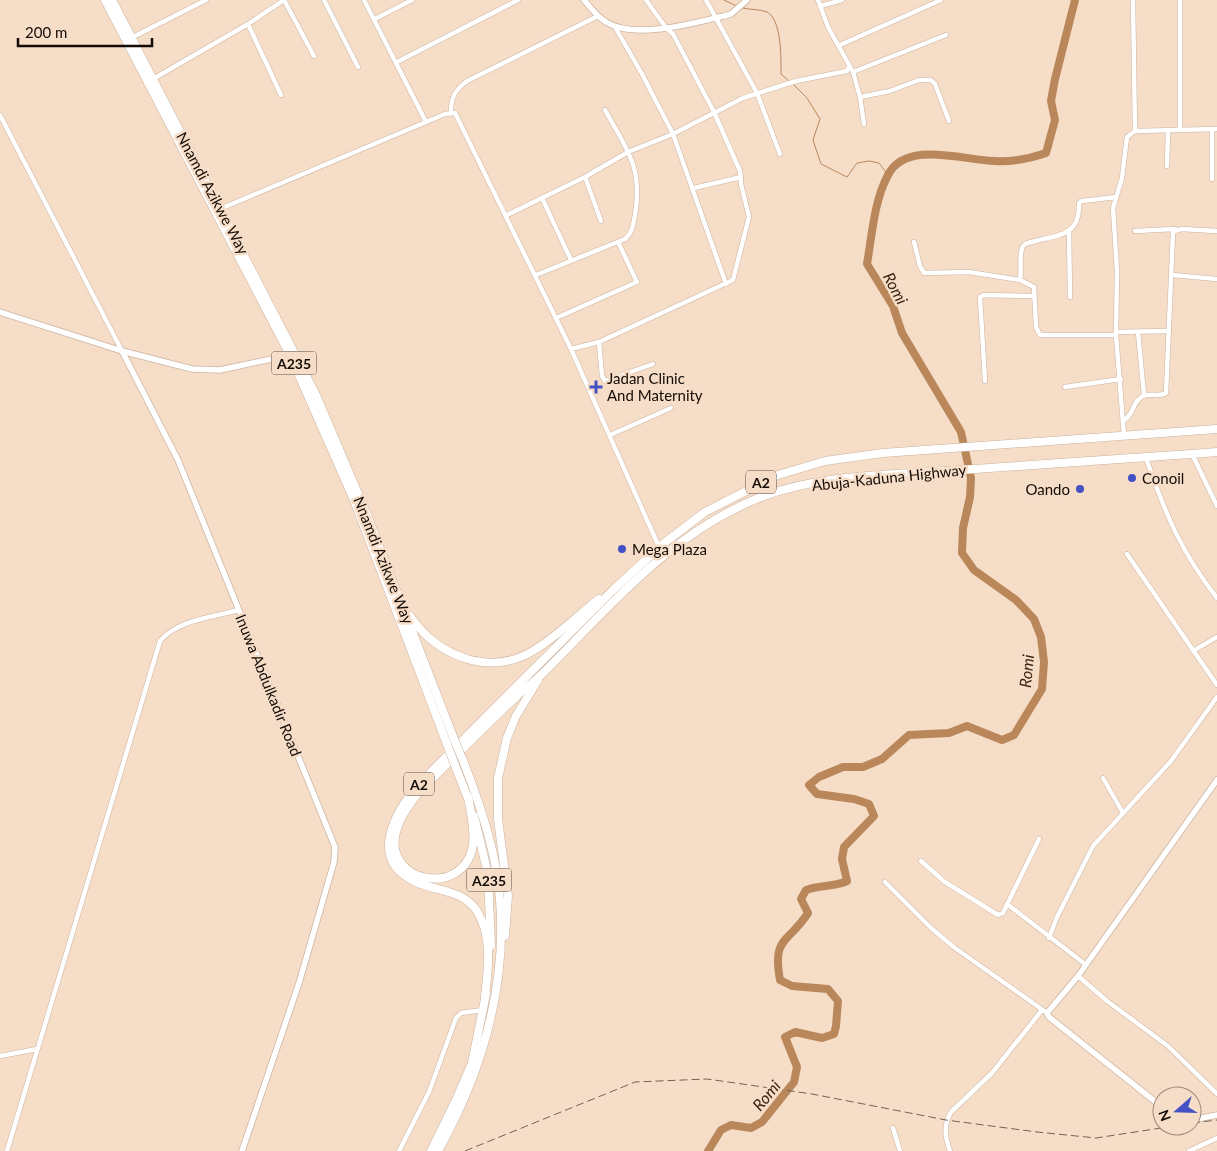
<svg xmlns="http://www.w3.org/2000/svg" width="1217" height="1151" viewBox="0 0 1217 1151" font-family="Lato,sans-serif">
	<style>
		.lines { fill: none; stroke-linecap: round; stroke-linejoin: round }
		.stream { stroke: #ba875a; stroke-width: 1 }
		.river { stroke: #ba875a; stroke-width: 8 }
		.minor-casing { stroke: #cbb39f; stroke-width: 5.5 }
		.tertiary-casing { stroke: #cbb39f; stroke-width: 7 }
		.trunk-casing { stroke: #cbb39f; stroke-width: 9 }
		.minor { stroke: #fff; stroke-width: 4.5 }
		.tertiary { stroke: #fff; stroke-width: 5.5 }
		.trunk { stroke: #fff; stroke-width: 8 }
		.rail { stroke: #726357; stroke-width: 1; stroke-dasharray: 8 4; stroke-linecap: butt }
		.trunk-bridge-casing { stroke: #cbb39f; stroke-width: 9; stroke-linecap: butt }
		.trunk-bridge { stroke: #fff; stroke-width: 8 }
		.poi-dot { fill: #4351c5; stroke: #f6ddc8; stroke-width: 2 }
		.labels { text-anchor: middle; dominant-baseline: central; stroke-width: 5; stroke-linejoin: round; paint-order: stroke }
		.shield { fill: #f6ddc8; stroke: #574a40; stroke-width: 1 }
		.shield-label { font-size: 14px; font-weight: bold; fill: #130b05 }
		.street-label { font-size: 15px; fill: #130b05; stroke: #f6ddc8 }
		.poi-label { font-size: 15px; fill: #130b05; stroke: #f6ddc8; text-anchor: start }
		.water-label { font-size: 16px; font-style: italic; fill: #3b2510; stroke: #f6ddc8 }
	</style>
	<rect width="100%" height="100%" fill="#f6ddc8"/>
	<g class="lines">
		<g class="stream">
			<path d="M724,0L737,6"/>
			<path d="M743,8C750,10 760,9 767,12C782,20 781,59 781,74L789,81"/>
			<path d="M792,83L807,98L820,119L813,140L821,164L847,177L857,163L869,161L879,163L888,175"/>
		</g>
		<path class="river" d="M708,1151L721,1130L731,1125L751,1128L762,1122L794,1082L797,1067L785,1037L795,1032L822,1038L834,1034L836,1026L838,1001L828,989L792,986L780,980C772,936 788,944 808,913L801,899L806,890C820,885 834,887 847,881L842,859L844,847L874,816L869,804L854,799L817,794L809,785L819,777L843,767H863L882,759L909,735L949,733L967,726L1002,740L1014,735L1042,689L1044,662L1041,637L1034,619L1016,600L974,570L962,553L963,528L970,497L971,478L961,432L902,333L893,306L867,264C872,235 874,201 888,175C906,140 963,160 994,161C1013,162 1029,159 1046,153L1055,120L1051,101L1055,79L1075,0"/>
		<g class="minor-casing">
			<g id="minor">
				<path d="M284,0L314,56"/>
				<path d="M324,0L358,67"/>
				<path d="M364,0L426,122"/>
				<path d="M706,0L757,93L780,154"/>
				<path d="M818,0L828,27L853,72L860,97L864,124"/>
				<path d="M1133,0L1135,131"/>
				<path d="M820,6L842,0"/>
				<path d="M375,19L412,0"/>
				<path d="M248,24L281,95"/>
				<path d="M615,27L642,74L673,134L726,284"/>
				<path d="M131,38L206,0"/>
				<path d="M840,45L941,0"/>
				<path d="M397,62L518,0"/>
				<path d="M853,72L946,35"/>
				<path d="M153,79L248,24L284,0"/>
				<path d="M860,97L890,91L919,80H931L935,84L949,121"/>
				<path d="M451,112C451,97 455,90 467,81L598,16"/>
				<path d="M0,115L122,351"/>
				<path d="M1180,129V0"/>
				<path d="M1167,166L1168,131"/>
				<path d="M585,177L601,221"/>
				<path d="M1212,179V129"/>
				<path d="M694,188L741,177"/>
				<path d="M542,198L571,260"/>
				<path d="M220,209L445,114L455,113L571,349L659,547"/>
				<path d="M507,215L585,177L628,152L673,134L743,98L796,81L847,71L849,66"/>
				<path d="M1069,230L1070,297"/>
				<path d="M1135,231L1175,229"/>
				<path d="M914,242L920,266L924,273L969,272L1020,280L1034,287L1036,327L1040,335H1116"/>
				<path d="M536,275L625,239C633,232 633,225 635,215C643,167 627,150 605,110"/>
				<path d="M1172,275L1217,279"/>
				<path d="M1020,280C1022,271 1018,251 1024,245C1027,242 1034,242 1039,240C1063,235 1080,233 1079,203L1082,201L1116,197"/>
				<path d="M556,318L637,282L618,242"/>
				<path d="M1116,332L1169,331"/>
				<path d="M1138,332L1144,395"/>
				<path d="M599,342L602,376L605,381L653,364"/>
				<path d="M571,349L599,342L733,280L749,217L741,184L740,171L714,112L673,34L667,29L646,0"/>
				<path d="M985,381L980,297L984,295L1033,296"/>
				<path d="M1065,387L1121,379"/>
				<path d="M1123,421C1135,414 1132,401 1143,396C1150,393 1159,397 1166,393L1173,232L1181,229L1217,231"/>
				<path d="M610,435L671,408"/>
				<path d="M1124,436L1116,335L1117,271L1113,208L1122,178L1127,137L1135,131L1217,129"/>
				<path d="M1192,454L1217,506"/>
				<path d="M1146,458C1165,513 1181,552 1217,598"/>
				<path d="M1127,554L1217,685"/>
				<path d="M1193,651L1217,637"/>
				<path d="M1103,778L1123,813"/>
				<path d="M921,861L945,882L998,915L1003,913L1039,839"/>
				<path d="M885,882L931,928L955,948L1047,1013"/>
				<path d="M1007,904L1085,964"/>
				<path d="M1049,938L1057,917L1093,846L1171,761L1217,697"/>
				<path d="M1078,976L1107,1001L1168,1046L1217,1094"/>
				<path d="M0,1056L37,1049"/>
				<path d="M893,1128L900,1151"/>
				<path d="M7,1151L160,641C177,620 213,617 239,610"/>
				<path d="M399,1151L429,1092L456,1018L461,1013L483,1010"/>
				<path d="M950,1151C945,1137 943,1125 951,1112L992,1073L1042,1010"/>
				<path d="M1189,1151L1217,1138"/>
			</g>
		</g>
		<g class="tertiary-casing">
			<g id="tertiary">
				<path d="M584,0C591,8 597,17 606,22C634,40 694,23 724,16L731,14L747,0"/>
				<path d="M0,312L122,351L192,369L220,370L290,355"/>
				<path d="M122,351L178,460L335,847L334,862L299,983L242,1151"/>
				<path d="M1162,1107L1049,1017L1047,1013L1078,976L1217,780"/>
				<path d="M1192,1120L1217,1115"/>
			</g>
		</g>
		<g class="trunk-casing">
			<g id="trunk">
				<path d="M105,0L290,355L354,500L447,744"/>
				<path d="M112,0L316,395L365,510L454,739"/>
				<path d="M410,616C437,657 492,678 536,649C559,635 578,615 599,599"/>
				<path d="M456,768L469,801"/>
				<path d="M468,797C471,813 476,835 472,850C459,898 383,881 396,832C400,817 409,805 418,793C451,760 483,728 517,696C524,688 534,683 541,675C608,609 669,533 761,497C819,475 885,475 946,471C1037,465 1127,459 1217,452"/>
				<path d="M474,816L488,874L491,946"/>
				<path d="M505,936L508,896L498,819V778L507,738L516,716L538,680"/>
				<path d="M485,997C488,969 493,937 477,911C462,889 438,892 416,882C367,860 395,812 419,784L613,590L663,544L705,512L778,475L825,461L883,453L1217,429"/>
				<path d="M431,1151L455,1102L472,1063L486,994"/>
				<path d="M438,1151C485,1067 512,971 497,875C491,836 478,799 464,763"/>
			</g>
		</g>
		<use href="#minor" class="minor"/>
		<use href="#tertiary" class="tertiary"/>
		<use href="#trunk" class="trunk"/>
		<g class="rail">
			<path d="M1192,1123L1217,1120"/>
			<path d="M465,1151L635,1082L707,1079L812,1094L946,1120L1037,1132L1096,1138L1174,1126"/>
		</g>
		<g class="trunk-bridge-casing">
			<g id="trunk-bridge">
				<path d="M454,739L464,763"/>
				<path d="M447,744L456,768"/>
			</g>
		</g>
		<use href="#trunk-bridge" class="trunk-bridge"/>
	</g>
	<g class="poi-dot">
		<path d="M593.5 379.5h5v5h5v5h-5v5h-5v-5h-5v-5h5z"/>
		<circle cx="1132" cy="478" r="5"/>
		<circle cx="1080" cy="489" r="5"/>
		<circle cx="622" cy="549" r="5"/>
	</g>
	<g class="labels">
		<g class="shield">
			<rect x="271.5" y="351.5" width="45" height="23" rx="4"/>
			<rect x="746" y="470.5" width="30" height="23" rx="4"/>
			<rect x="404" y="772.5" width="30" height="23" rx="4"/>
			<rect x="466.5" y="868.5" width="45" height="23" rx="4"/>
		</g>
		<g class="shield-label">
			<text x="294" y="363">A235</text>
			<text x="761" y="482">A2</text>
			<text x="419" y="784">A2</text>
			<text x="489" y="880">A235</text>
		</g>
		<g class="street-label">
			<text transform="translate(213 193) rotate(62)">Nnamdi Azikwe Way</text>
			<text transform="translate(889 477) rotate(-6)">Abuja-Kaduna Highway</text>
			<text transform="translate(384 560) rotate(68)">Nnamdi Azikwe Way</text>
			<text transform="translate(269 685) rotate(68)">Inuwa Abdulkadir Road</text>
		</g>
		<g class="poi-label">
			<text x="607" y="378">Jadan Clinic<tspan x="607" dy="17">And Maternity</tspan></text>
			<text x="1142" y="478">Conoil</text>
			<text x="1070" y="489" text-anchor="end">Oando</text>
			<text x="632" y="549">Mega Plaza</text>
		</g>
		<g class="water-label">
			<text transform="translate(896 288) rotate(62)">Romi</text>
			<text transform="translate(1026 671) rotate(-84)">Romi</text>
			<text transform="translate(766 1095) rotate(-50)">Romi</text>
		</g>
	</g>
	<g transform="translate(1177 1111) rotate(250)"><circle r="24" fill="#f6ddc8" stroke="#9b897a"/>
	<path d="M0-4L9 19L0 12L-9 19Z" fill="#4351c5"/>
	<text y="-8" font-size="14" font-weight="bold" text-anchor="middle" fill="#130b05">N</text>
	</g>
	<path d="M18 38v8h134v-8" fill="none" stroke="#130b05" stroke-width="2.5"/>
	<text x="25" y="38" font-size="15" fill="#130b05" stroke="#f6ddc8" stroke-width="4" paint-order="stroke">200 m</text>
</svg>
